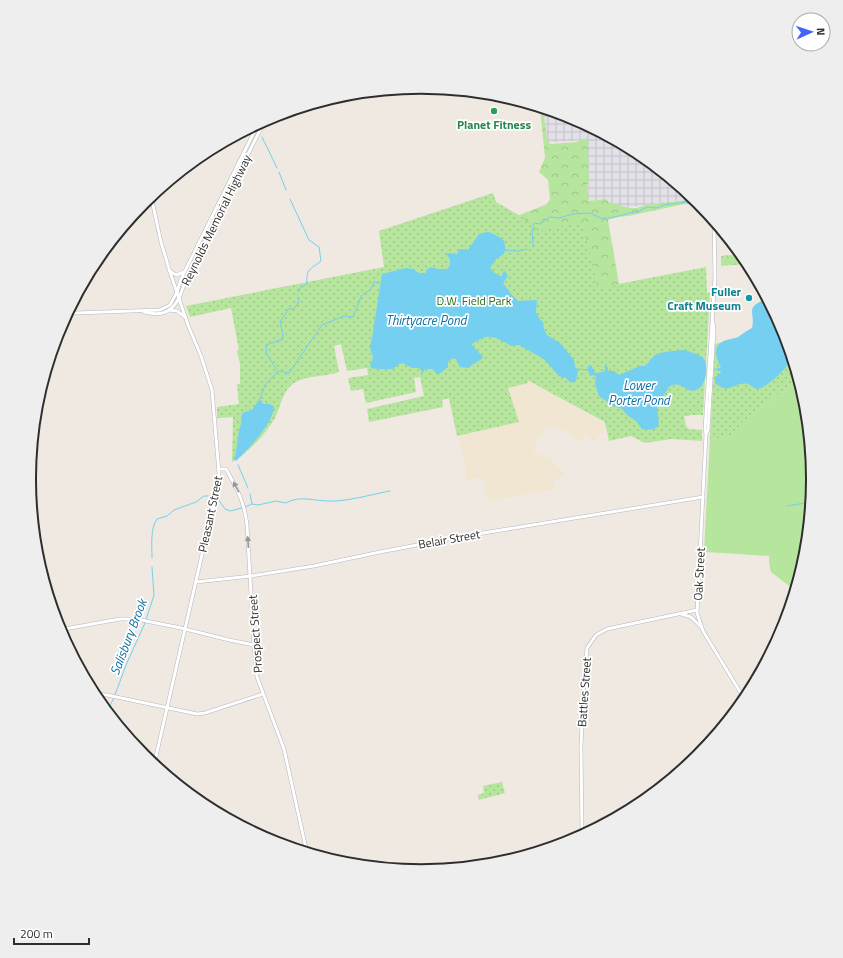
<svg xmlns="http://www.w3.org/2000/svg" width="843" height="958" viewBox="0 0 843 958" font-family="'Titillium Web',sans-serif">
	<style>
		.industrial { fill: url(#industrial-grid) }
		.education { fill: #f0e6d1 }
		.grass { fill: #b6e59e }
		.forest { fill: url(#forest-crowns) }
		.park { fill: url(#park-dots) }
		.water { fill: #75cff0 }
		.lines { fill: none; stroke-linecap: round; stroke-linejoin: round }
		.stream { stroke: #75cff0; stroke-width: 1 }
		.tertiary-casing { stroke: #b4b7c1; stroke-width: 4 }
		.secondary-casing { stroke: #b4b7c1; stroke-width: 4 }
		.tertiary { stroke: #fff; stroke-width: 3 }
		.secondary { stroke: #fff; stroke-width: 3 }
		.oneway { fill: #969696 }
		.leisure-dot { fill: #2e9e5b; stroke: #fff; stroke-width: 1.5 }
		.culture-dot { fill: #0f9aa8; stroke: #fff; stroke-width: 1.5 }
		.labels { text-anchor: middle; dominant-baseline: central; stroke-width: 3.5; stroke-linejoin: round; paint-order: stroke }
		.leisure-label { font-size: 12px; font-weight: bold; fill: #27864d; stroke: #fff }
		.street-label { font-size: 12px; fill: #2e2e2e; stroke: #fff }
		.culture-label { font-size: 12px; font-weight: bold; fill: #0d838f; stroke: #fff; text-anchor: end }
		.park-label { font-size: 12px; fill: #2c6e1b; stroke: #fff }
		.water-label { font-size: 13px; font-style: italic; fill: #0d6fa3; stroke: #fff }
		.rim { fill: none; stroke: #2e2e2e; stroke-width: 2 }
	</style>
	<defs>
		<pattern id="industrial-grid" width="8" height="8" patternUnits="userSpaceOnUse"><rect width="8" height="8" fill="#e3e1e8"/><path d="M0 4h8M4 0v8" fill="none" stroke="#c3c1c7"/></pattern>
		<pattern id="forest-crowns" width="20" height="18" patternUnits="userSpaceOnUse"><rect width="20" height="18" fill="#b6e59e"/><path d="M2 6a3 3 0 1 1 6 0M12 15a3 3 0 1 1 6 0" fill="none" stroke="#9dc588"/></pattern>
		<pattern id="park-dots" width="8" height="8" patternUnits="userSpaceOnUse"><rect width="8" height="8" fill="#b6e59e"/><path d="M2 2h.1M6 6h.1" fill="none" stroke="#9dc588" stroke-width="1.8" stroke-linecap="round"/></pattern>
	</defs>
	<rect width="100%" height="100%" fill="#efe9e1"/>
	<path class="industrial" d="M542,107L572,116L640,153L695,198L626,208L588,202L586,140L546,143Z"/>
	<path class="education" d="M527,380L605,423L606,429L594,442L586,433L579,442L568,432L546,425L542,437H537L534,452L551,459L565,474L553,481L556,489L489,501L486,498L482,477L466,480V473L459,436L518,422L507,388L527,383Z"/>
	<path class="grass" d="M799,378L806,403L814,479L806,556L796,591L771,572L769,563V556L706,552L704,550L710,439L730,437L743,421Z"/>
	<g class="forest">
		<path d="M540,107L543,108L547,139L550,144L577,142L580,140L588,138L589,183L587,184L589,201L607,199L608,202L629,208H637L645,205L686,200L695,198L698,201V204H685L628,216L618,217L608,220L619,284L597,290L517,216L547,204L550,199L548,180L539,172L545,158Z"/>
		<path d="M740,252L751,267L744,264L721,266V256L740,254Z"/>
	</g>
	<g class="park">
		<path d="M493,193L496,202L522,217L537,231L582,222L598,288L706,267L707,293L710,292L703,415H690L689,416H684L686,426L689,429L702,430V441L671,439L645,443L631,436L609,441L605,422L527,380L528,383L508,388L519,422L457,436L449,398L442,400L443,407L369,422L367,409L424,396L420,377L414,378L416,392L366,403L363,389L351,391L348,378L368,375L367,368L347,371L341,344L334,346L339,372C325,377 307,375 294,383C282,391 281,406 275,418C265,435 249,452 232,462L233,417L217,418V407L239,404L237,384H240V364L237,351L239,350L231,308L190,317L186,306L384,267L379,231Z"/>
		<path d="M784,329L799,378L743,421L730,437L710,439L715,344Z"/>
		<path d="M502,782L505,793L479,800L478,795L484,793L483,786Z"/>
	</g>
	<g class="water">
		<path d="M487,232C491,232 493,234 497,236C506,240 506,245 504,254L496,259L490,268C494,272 496,276 502,276L503,272L505,271L508,276L503,283L512,295L518,301L537,300L536,312L539,318L543,322L544,329L547,335L560,343L574,360L575,367L578,370L576,381L571,383L566,378L559,376L544,359L519,345L511,346C503,341 491,333 481,339C478,340 476,342 473,343L472,345L483,357C480,362 472,363 469,368L460,367L456,359L453,358L448,362V367L439,374H436L434,369H425L422,374L421,370L419,368H412L403,363L399,364L393,369H377L371,368L370,365L373,358L370,347L372,338L382,274L406,268L413,269L419,273H426V270L431,267L438,269H447L450,266V259L446,254L450,253L457,254L460,249L468,250L479,234Z"/>
		<path d="M768,298L784,329L793,359C785,368 769,388 756,389C754,388 751,385 748,384C734,381 730,396 715,383V377L721,373L720,371H717L718,368H721C717,360 712,348 722,342C727,339 733,339 738,337C743,334 746,331 752,328C756,311 743,308 768,298Z"/>
		<path d="M684,350C690,352 700,354 704,359C709,367 706,387 696,390C685,394 683,380 670,386C667,390 660,400 658,405C655,416 668,433 642,429L636,421L627,415L622,409L612,405L599,396L595,384L596,377L594,375L590,376L587,367L591,365L595,373H598L605,371V364L607,365L608,371H614L619,375L640,366H645C649,363 650,359 654,356C662,351 674,351 684,350Z"/>
		<path d="M261,400L263,404H270L274,407C273,423 248,450 236,461L234,459C238,447 237,435 241,424C242,419 240,415 244,412C256,411 253,404 261,400Z"/>
	</g>
	<g class="lines">
		<g class="stream">
			<path d="M262,137L277,168"/>
			<path d="M279,172L286,190"/>
			<path d="M290,199L309,240L319,247L321,261C310,270 306,268 307,284L300,288L299,292"/>
			<path d="M533,247L532,231L534,223L540,224L550,217L559,218L573,214L590,213L601,218H609L623,215L629,213L637,212L647,207L657,208L664,205L694,201"/>
			<path d="M504,250L518,251L527,249"/>
			<path d="M578,369L588,370"/>
			<path d="M715,369H718"/>
			<path d="M277,370L267,355L266,345L283,339V336L280,321L285,315L288,309H293L298,304L299,298"/>
			<path d="M259,401L265,385L278,371L289,373L322,325L344,316L353,317C355,310 359,304 361,296L371,289L374,282L379,283"/>
			<path d="M238,465L248,488"/>
			<path d="M252,504L258,505L276,501L286,503C300,495 314,501 329,501C346,502 373,494 390,491"/>
			<path d="M787,506L812,502"/>
			<path d="M245,507L252,504L250,494"/>
			<path d="M152,558C152,546 150,529 157,519L167,516L174,510L196,502L204,496H211L218,499L225,509L230,511L242,508"/>
			<path d="M146,620L154,595L152,567"/>
			<path d="M115,695L126,665L145,623"/>
			<path d="M105,709L109,707L114,698"/>
		</g>
		<g class="tertiary-casing">
			<g id="tertiary">
				<path d="M169,310L177,311L185,317"/>
				<path d="M144,312C159,316 171,314 179,298"/>
				<path d="M66,316L75,313L160,310L170,305L177,292"/>
				<path d="M219,469H226C236,487 245,503 247,525L254,645L257,677L284,749L307,853"/>
				<path d="M681,614L691,617L701,627"/>
				<path d="M59,630L120,619H136L181,628L229,640L254,645"/>
				<path d="M94,694L107,695L197,714L205,713L263,694"/>
				<path d="M582,836L581,747L583,698L587,648L596,635L607,629L697,610"/>
			</g>
		</g>
		<g class="secondary-casing">
			<g id="secondary">
				<path d="M151,196L161,242L170,272L188,325L201,356L212,390L219,473L216,493L154,765"/>
				<path d="M714,220L715,277L705,429L706,434L697,613L703,631L745,700"/>
				<path d="M170,271L176,275L184,272"/>
				<path d="M177,292L181,279L258,124"/>
				<path d="M179,298L186,280L265,120"/>
				<path d="M706,434L708,430L714,331L713,322"/>
				<path d="M196,582L251,576L314,566L380,552L459,537L703,497"/>
			</g>
		</g>
		<use href="#tertiary" class="tertiary"/>
		<use href="#secondary" class="secondary"/>
	</g>
	<defs><path id="oneway-solid" d="M-6-.8H1V-3.2L6.5 0L1 3.2V.8H-6Z"/></defs>
	<g class="oneway">
		<use href="#oneway-solid" transform="translate(236 487) rotate(-118)"/>
		<use href="#oneway-solid" transform="translate(248 542) rotate(-94)"/>
	</g>
	<circle class="leisure-dot" cx="494" cy="111" r="4"/>
	<circle class="culture-dot" cx="749" cy="298" r="4"/>
	<g class="labels">
		<g class="leisure-label">
			<text x="494" y="124">Planet Fitness</text>
		</g>
		<g class="street-label">
			<text transform="translate(216 220) rotate(-64)">Reynolds Memorial Highway</text>
			<text transform="translate(210 514) rotate(-78)">Pleasant Street</text>
			<text transform="translate(449 539) rotate(-10)">Belair Street</text>
			<text transform="translate(699 574) rotate(-87)">Oak Street</text>
			<text transform="translate(255 634) rotate(-94)">Prospect Street</text>
			<text transform="translate(584 692) rotate(-86)">Battles Street</text>
		</g>
		<g class="culture-label">
			<text x="741" y="291">Fuller<tspan x="741" dy="14">Craft Museum</tspan></text>
		</g>
		<g class="park-label">
			<text x="474" y="300">D.W. Field Park</text>
		</g>
		<g class="water-label">
			<text x="426" y="320">Thirtyacre Pond</text>
			<text x="639" y="385">Lower<tspan x="639" dy="15">Porter Pond</tspan></text>
			<text transform="translate(128 637) rotate(-69)">Salisbury Brook</text>
		</g>
	</g>
	<path d="M0 0H843V958H0ZM36 479a385 385 0 1 1 770 0a385 385 0 1 1-770 0Z" fill="#eee" fill-rule="evenodd"/>
	<path class="rim" d="M36 479a385 385 0 1 1 770 0a385 385 0 1 1-770 0Z"/>
	<g transform="translate(811 32) rotate(87)"><circle r="19" fill="#ffffff" stroke="#ababab"/>
	<path d="M0-3L7 15L0 10L-7 15Z" fill="#4264fb"/>
	<text y="-6" font-size="11" font-weight="bold" text-anchor="middle" fill="#2e2e2e">N</text>
	</g>
	<path d="M14 938v6h75v-6" fill="none" stroke="#2e2e2e" stroke-width="2"/>
	<text x="20" y="938" font-size="12" fill="#2e2e2e" stroke="#ffffff" stroke-width="3" paint-order="stroke">200 m</text>
</svg>
